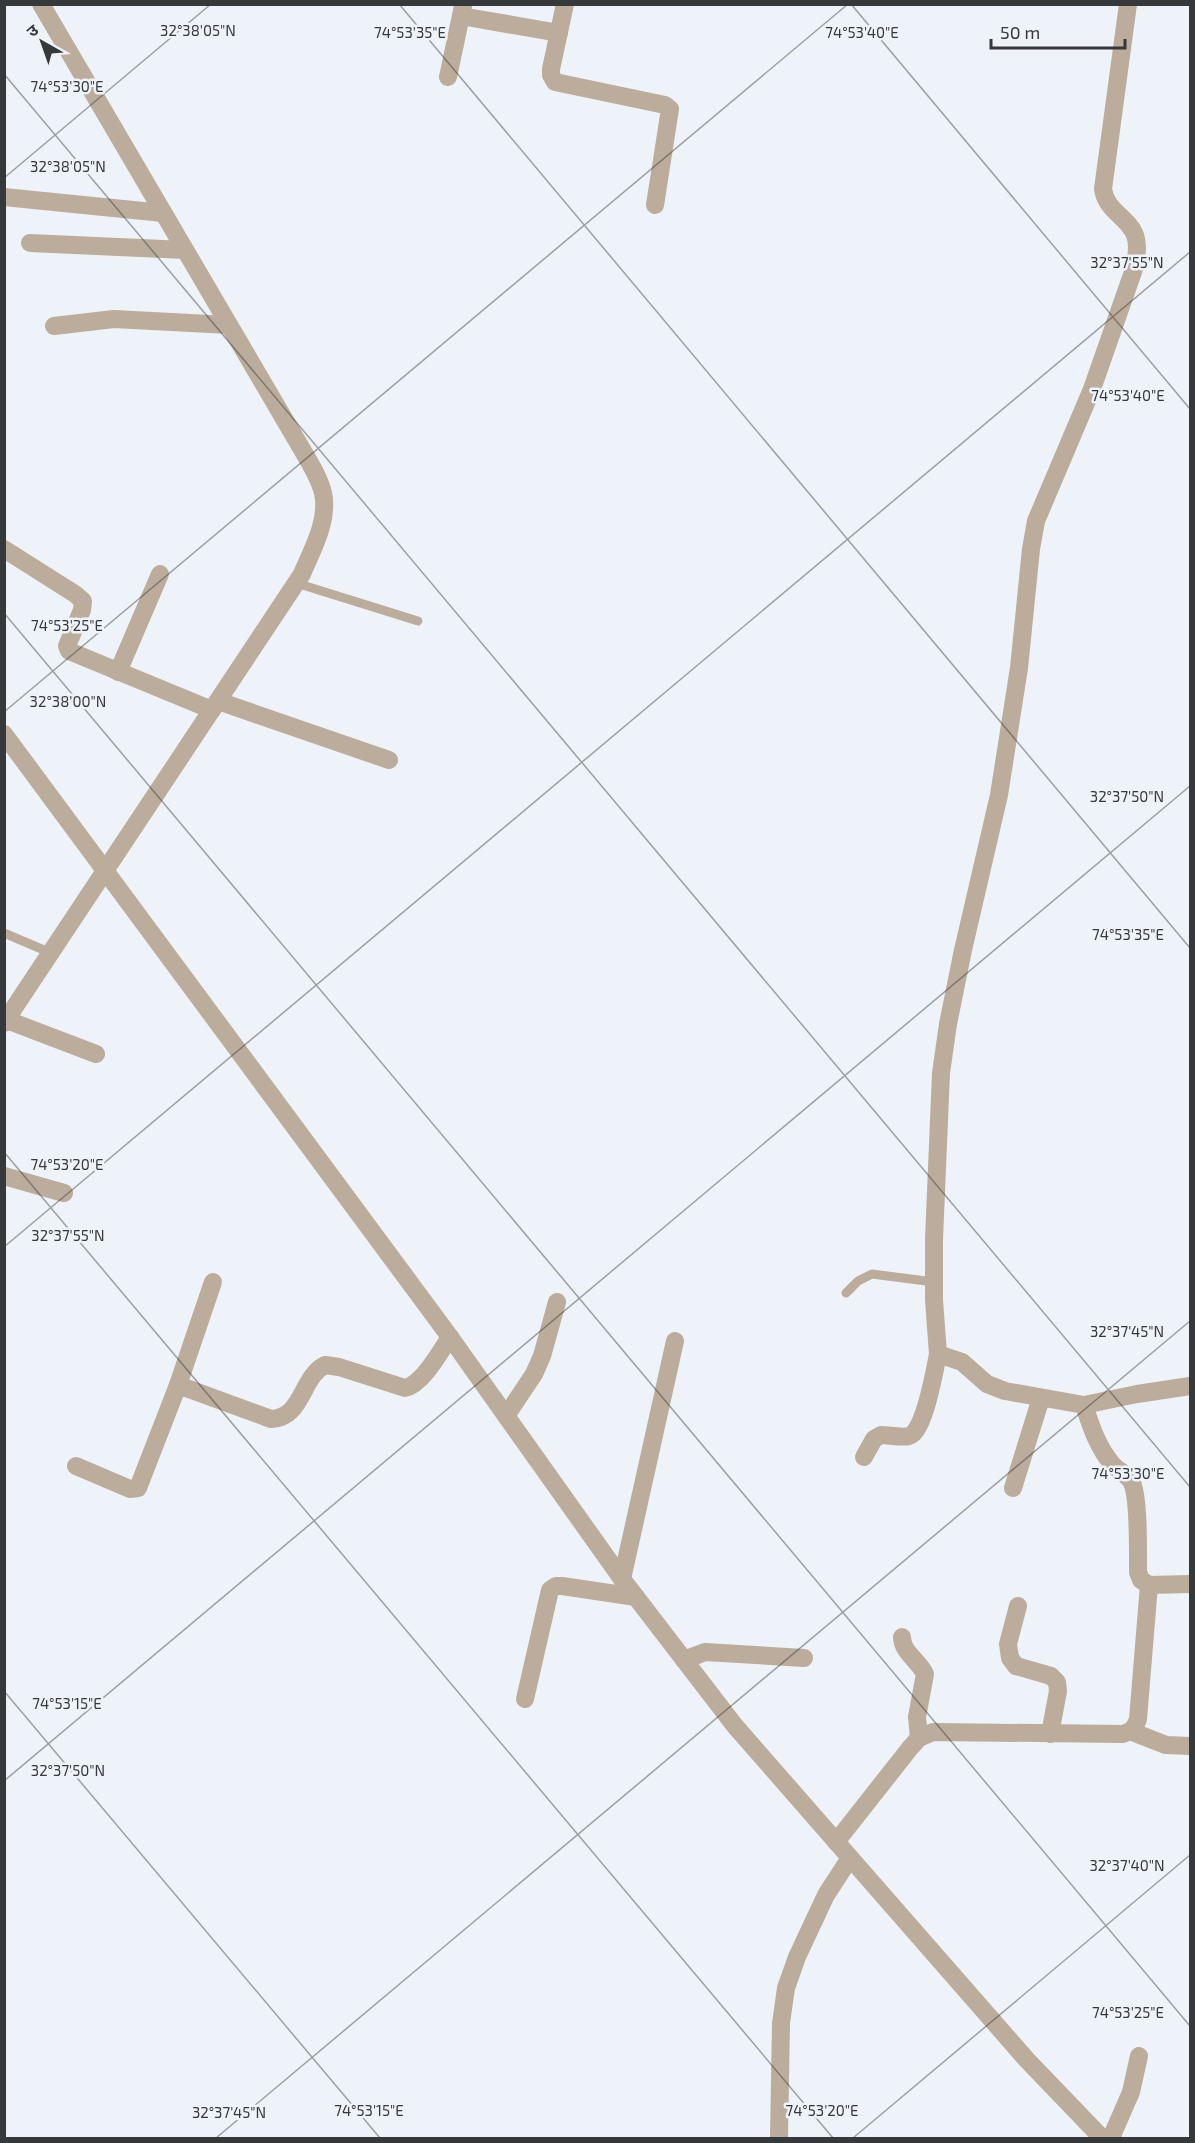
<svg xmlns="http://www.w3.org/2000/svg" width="1195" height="2143" viewBox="0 0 1195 2143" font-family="'Exo 2','Noto Sans Devanagari',sans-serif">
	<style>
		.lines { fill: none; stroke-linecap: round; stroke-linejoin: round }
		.lane { stroke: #bcac9b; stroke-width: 9 }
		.street { stroke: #bcac9b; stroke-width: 18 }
		.ticks { fill: none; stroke: #36393b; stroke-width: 1.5; stroke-opacity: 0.45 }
		.ticks-label { font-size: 15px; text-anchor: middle; fill: #36393b; stroke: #edf3f9; stroke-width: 5; stroke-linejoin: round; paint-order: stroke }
	</style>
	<rect width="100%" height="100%" fill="#edf3f9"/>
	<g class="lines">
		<g class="lane">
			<path d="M296,583L418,621"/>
			<path d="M4,933L51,953"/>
			<path d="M846,1293L858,1281L872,1274L934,1282"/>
		</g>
		<g class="street">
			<path d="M565,4L551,69V75L555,82L665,105L670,109L655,205"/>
			<path d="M461,16L559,33"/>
			<path d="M448,77L463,6"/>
			<path d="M4,197L163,213"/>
			<path d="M30,243L185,250"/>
			<path d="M54,326L114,319L229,325"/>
			<path d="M4,549L75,594L83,601L82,610L67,646L69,651L212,710"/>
			<path d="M118,672L160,574"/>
			<path d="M218,701L389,760"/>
			<path d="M4,734L450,1337L622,1579L735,1726L1027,2060L1102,2138"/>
			<path d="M7,1020L96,1054"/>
			<path d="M4,1023L302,574C312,550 329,521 323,493C319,476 308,460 300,446L41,4"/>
			<path d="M4,1176L64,1193"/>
			<path d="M178,1385L213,1282"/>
			<path d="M1084,1405L1137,1394L1190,1386"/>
			<path d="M506,1416L534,1374L542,1356L557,1302"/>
			<path d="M864,1457L874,1439L881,1435C889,1435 901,1438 909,1436C924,1433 935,1369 938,1354"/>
			<path d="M76,1466L130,1489L138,1488L178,1385L271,1419C303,1418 301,1377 325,1365L339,1367L405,1388C422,1385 440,1352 450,1337"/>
			<path d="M1013,1488L1041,1398"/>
			<path d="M622,1579L675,1341"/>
			<path d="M1149,1585L1190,1584"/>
			<path d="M1018,1606L1008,1644L1010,1658L1016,1666L1051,1676L1057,1682L1058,1691L1050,1734"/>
			<path d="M902,1637C902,1652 919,1661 925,1674L917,1717L919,1738"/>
			<path d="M684,1660L705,1652L804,1658"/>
			<path d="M525,1699L550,1590L556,1586H562L636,1597"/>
			<path d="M1130,1731L1166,1745L1190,1746"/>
			<path d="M836,1842L910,1748L919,1738L933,1732L1123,1734C1132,1731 1135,1728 1138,1719L1149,1585L1141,1580L1138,1572C1138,1553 1139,1498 1132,1483C1128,1474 1118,1471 1112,1464C1097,1446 1091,1426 1084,1405L1005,1391L987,1384L962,1362L938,1354L934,1300V1239L941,1073L948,1024L963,950L999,795L1019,668L1031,549L1036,521L1092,389L1134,269C1136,258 1139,246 1135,235C1128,217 1106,211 1103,189L1128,4"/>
			<path d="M779,2138L781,2023L786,1988L797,1957L826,1895L850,1858"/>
			<path d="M1111,2138L1131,2092L1139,2056"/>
		</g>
	</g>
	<path class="ticks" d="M399,4L1190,948M851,4L1190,409M4,74L1190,1487M4,178L211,4M4,613L1190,2026M4,712L848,4M4,1152L833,2138M4,1247L1190,252M4,1691L380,2138M4,1781L1190,786M216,2138L1190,1321M853,2138L1190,1855"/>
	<g class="ticks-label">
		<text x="198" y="36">32°38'05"N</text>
		<text x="410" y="38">74°53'35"E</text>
		<text x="862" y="38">74°53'40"E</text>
		<text x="67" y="92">74°53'30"E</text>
		<text x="68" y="172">32°38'05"N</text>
		<text x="1127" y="268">32°37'55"N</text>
		<text x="1128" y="401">74°53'40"E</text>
		<text x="67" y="631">74°53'25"E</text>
		<text x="68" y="707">32°38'00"N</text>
		<text x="1127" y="802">32°37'50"N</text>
		<text x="1128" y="940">74°53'35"E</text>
		<text x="67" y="1170">74°53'20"E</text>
		<text x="68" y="1241">32°37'55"N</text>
		<text x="1127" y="1337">32°37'45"N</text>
		<text x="1128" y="1479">74°53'30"E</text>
		<text x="67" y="1709">74°53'15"E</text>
		<text x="68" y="1776">32°37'50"N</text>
		<text x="1127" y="1871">32°37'40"N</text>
		<text x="1128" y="2018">74°53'25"E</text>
		<text x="369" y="2116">74°53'15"E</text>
		<text x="822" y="2116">74°53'20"E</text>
		<text x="229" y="2118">32°37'45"N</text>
	</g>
	<rect width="1195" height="2143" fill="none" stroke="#36393b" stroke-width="12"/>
	<g transform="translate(42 42) rotate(320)" stroke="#edf3f9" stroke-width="4.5" paint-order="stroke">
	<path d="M0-4.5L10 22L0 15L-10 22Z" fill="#36393b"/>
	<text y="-9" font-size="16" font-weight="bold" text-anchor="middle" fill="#36393b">उ</text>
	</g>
	<path d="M991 39v9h134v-9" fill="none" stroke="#36393b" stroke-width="3"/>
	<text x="1000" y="39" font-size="18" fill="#36393b" stroke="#edf3f9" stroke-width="4.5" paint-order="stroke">50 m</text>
</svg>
